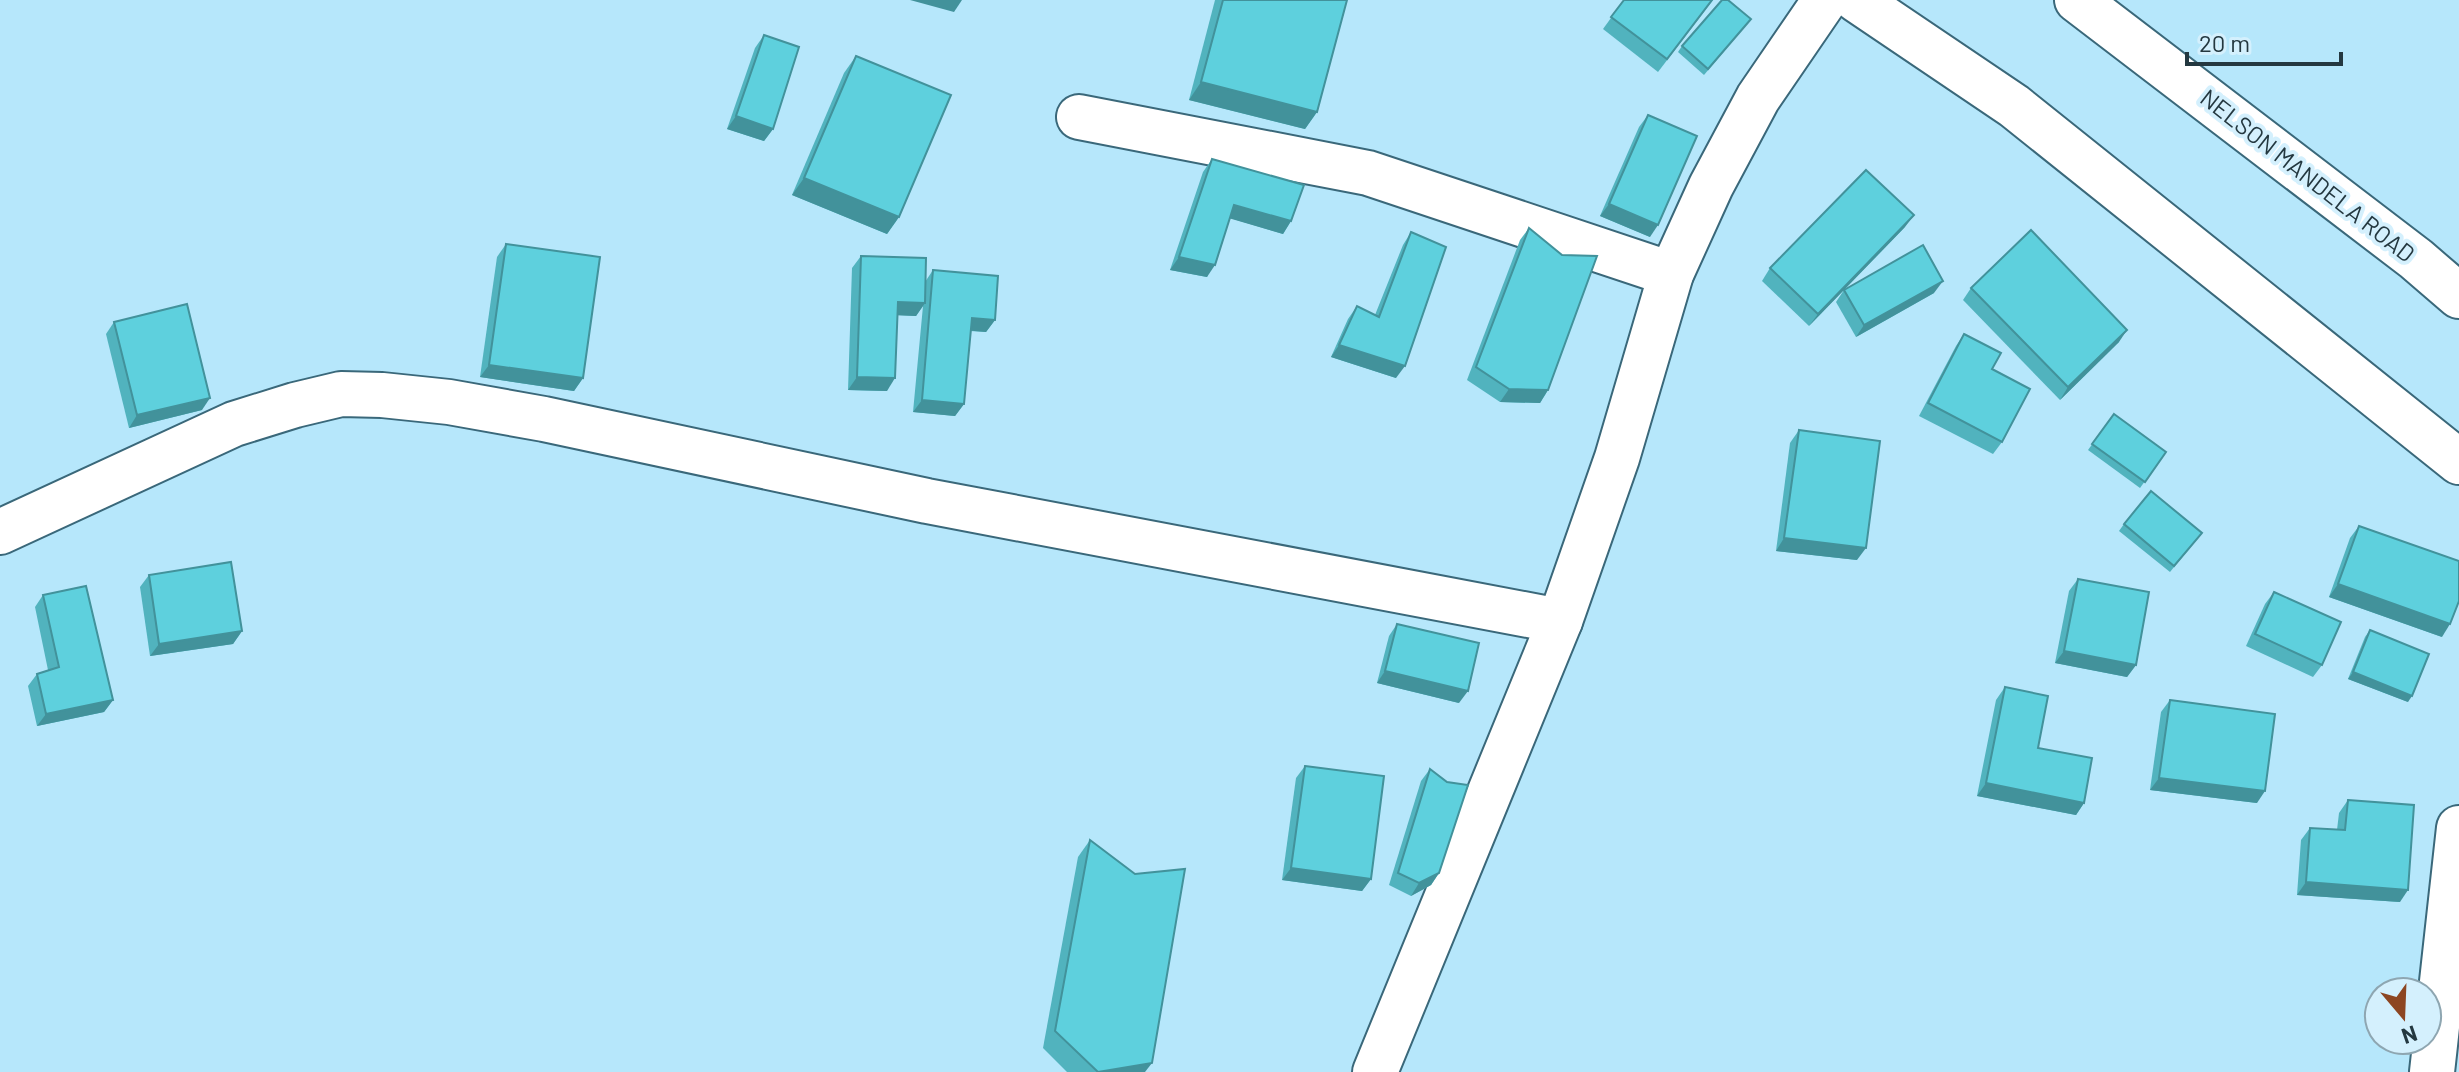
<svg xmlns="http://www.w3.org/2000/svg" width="2459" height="1072" viewBox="0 0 2459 1072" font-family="Barlow,sans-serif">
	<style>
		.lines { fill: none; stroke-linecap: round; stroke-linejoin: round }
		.minor-casing { stroke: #3a687a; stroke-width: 48 }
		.major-casing { stroke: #3a687a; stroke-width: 48 }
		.minor { stroke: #fff; stroke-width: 44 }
		.major { stroke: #fff; stroke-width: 44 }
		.wall { fill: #51b3be }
		.shaded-wall { fill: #42929b }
		.building { fill: #5ed0dd; stroke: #42929b; stroke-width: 2 }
		.labels { text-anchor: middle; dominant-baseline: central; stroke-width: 8; stroke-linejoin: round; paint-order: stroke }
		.street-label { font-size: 24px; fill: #243840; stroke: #d4f0fd }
	</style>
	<rect width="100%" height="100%" fill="#b6e7fb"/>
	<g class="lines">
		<g class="minor-casing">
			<g id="minor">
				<path d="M1857,0L2014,106L2459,462"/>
				<path d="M1079,117L1368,173L1671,274"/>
				<path d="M0,532L234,424L295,405L341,394L382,395L449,402L544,419L927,501L1560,621"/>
				<path d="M1375,1072L1560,621L1617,458L1671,274L1711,186L1758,98L1825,0"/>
				<path d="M2432,1072L2459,828"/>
			</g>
		</g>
		<g class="major-casing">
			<path id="major" d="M2077,0L2416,259L2459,296"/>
		</g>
		<use href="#minor" class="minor"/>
		<use href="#major" class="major"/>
	</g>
	<g class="wall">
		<path d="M1215,0H1347L1317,112L1305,129L1189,100Z"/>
		<path d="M1624,0H1713L1658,72L1603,29Z"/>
		<path d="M1746,25L1704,75L1678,52L1682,46Z"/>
		<path d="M764,35L773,129L764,141L727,129L755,48Z"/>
		<path d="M856,56L899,217L887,234L792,195L844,73Z"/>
		<path d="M1648,115L1650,237L1600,216L1639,127Z"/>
		<path d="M1212,159L1291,221L1283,234L1230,218L1207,277L1170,270L1203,172Z"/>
		<path d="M1905,227L1809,326L1762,281L1770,268Z"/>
		<path d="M1529,228L1548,390L1540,403L1500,402L1467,380L1520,240Z"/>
		<path d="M1411,232L1396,378L1331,357L1348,319L1357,306L1375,315L1403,245Z"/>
		<path d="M506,244L583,378L574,391L480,377L497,257Z"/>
		<path d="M861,256L925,282L933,270L995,320L986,332L970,331L964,404L955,416L913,412L923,306L916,316L898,315L887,391L848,390L852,268Z"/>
		<path d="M1971,288L2119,342L2060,400L1963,300Z"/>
		<path d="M1844,290L1934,293L1856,337L1836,302Z"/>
		<path d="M114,322L202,410L129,428L106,334Z"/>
		<path d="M1964,334L1992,369L2002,442L1993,454L1919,416L1956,346Z"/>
		<path d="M2114,414L2166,452L2140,488L2088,450Z"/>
		<path d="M1799,430L1857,560L1776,551L1790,443Z"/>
		<path d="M2124,524L2197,539L2170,572L2119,531Z"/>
		<path d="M2359,526L2442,637L2329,597L2350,538Z"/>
		<path d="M149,575L242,631L233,644L150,656L140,587Z"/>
		<path d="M2078,579L2136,665L2127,677L2055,663L2069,591Z"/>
		<path d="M2274,592L2322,665L2313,677L2246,646L2265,604Z"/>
		<path d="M43,595L113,700L104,712L37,726L28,686L37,674L48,670L35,607Z"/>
		<path d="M1397,624L1459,703L1377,683L1389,636Z"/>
		<path d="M2370,630L2408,702L2348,679L2365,637Z"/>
		<path d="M2005,687L2038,748L2084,803L2076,815L1977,796L1996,700Z"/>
		<path d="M2170,700L2257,803L2150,790L2161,712Z"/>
		<path d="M1305,766L1371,879L1362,891L1282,880L1296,778Z"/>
		<path d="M1430,769L1439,873L1431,885L1411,896L1389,885L1421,781Z"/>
		<path d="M2348,800L2400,902L2297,895L2301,840L2310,828L2337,830L2339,813Z"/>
		<path d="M1090,840L1135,874L1145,1072H1067L1043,1048L1078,857Z"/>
	</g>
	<g class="shaded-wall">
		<path d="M910,0H962L954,12Z"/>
		<path d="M1201,82L1317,112L1305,129L1189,100Z"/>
		<path d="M736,116L773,129L764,141L727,129Z"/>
		<path d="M804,178L899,217L887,234L792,195Z"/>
		<path d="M1609,204L1658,225L1650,237L1600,216Z"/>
		<path d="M1234,205L1291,221L1283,234L1225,217Z"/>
		<path d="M1914,215L1905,227L1809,326L1818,314Z"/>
		<path d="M1179,257L1215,265L1207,277L1170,270Z"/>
		<path d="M1943,281L1934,293L1856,337L1864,325Z"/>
		<path d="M898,302L925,303L916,316L890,315Z"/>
		<path d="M972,318L995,320L986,332L963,330Z"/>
		<path d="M2127,330L2119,342L2060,400L2068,387Z"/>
		<path d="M1339,345L1405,366L1396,378L1331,357Z"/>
		<path d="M489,365L583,378L574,391L480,377Z"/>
		<path d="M857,377L895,378L887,391L848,390Z"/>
		<path d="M1509,389L1548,390L1540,403L1500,402Z"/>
		<path d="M210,398L202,410L129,428L137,415Z"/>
		<path d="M922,400L964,404L955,416L913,412Z"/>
		<path d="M1784,538L1866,548L1857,560L1776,551Z"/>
		<path d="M2338,584L2450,624L2442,637L2329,597Z"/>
		<path d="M242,631L233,644L150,656L159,644Z"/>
		<path d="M2064,651L2136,665L2127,677L2055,663Z"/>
		<path d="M1385,671L1468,691L1459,703L1377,683Z"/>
		<path d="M2353,672L2412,696L2408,702L2348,679Z"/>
		<path d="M113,700L104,712L37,726L46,714Z"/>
		<path d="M2159,778L2265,791L2257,803L2150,790Z"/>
		<path d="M1986,783L2084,803L2076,815L1977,796Z"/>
		<path d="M1291,868L1371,879L1362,891L1282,880Z"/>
		<path d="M1439,873L1431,885L1411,896L1419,883Z"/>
		<path d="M2306,882L2408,890L2400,902L2297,895Z"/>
		<path d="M1152,1063L1145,1072H1098Z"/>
	</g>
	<g class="building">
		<path d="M1223,0H1347L1317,112L1201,82Z"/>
		<path d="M1624,0H1712L1667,59L1611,17Z"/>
		<path d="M1722,0H1728L1751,19L1708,69L1682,46Z"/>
		<path d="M764,35L799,47L773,129L736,116Z"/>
		<path d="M856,56L951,95L899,217L804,178Z"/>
		<path d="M1648,115L1697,136L1658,225L1609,204Z"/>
		<path d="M1212,159L1304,185L1291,221L1234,205L1215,265L1179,257Z"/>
		<path d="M1866,170L1914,215L1818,314L1770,268Z"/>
		<path d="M1529,228L1562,255L1597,256L1548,390L1509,389L1476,367Z"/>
		<path d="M2031,230L2127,330L2068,387L1971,288Z"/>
		<path d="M1411,232L1446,247L1405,366L1339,345L1357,306L1379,317Z"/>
		<path d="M506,244L600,257L583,378L489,365Z"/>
		<path d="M1923,245L1943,281L1864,325L1844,290Z"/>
		<path d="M861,256L926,258L925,303L898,302L895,378L857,377Z"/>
		<path d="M933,270L998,276L995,320L972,318L964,404L922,400Z"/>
		<path d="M187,304L210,398L137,415L114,322Z"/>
		<path d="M1964,334L2001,353L1992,369L2030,389L2002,442L1928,403Z"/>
		<path d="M2114,414L2166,452L2145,482L2092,444Z"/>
		<path d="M1799,430L1880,441L1866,548L1784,538Z"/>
		<path d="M2151,491L2202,533L2174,566L2124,524Z"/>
		<path d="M2359,526L2459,561V601L2450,624L2338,584Z"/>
		<path d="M231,562L242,631L159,644L149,575Z"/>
		<path d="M2078,579L2149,592L2136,665L2064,651Z"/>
		<path d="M86,586L113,700L46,714L37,674L59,667L43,595Z"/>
		<path d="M2274,592L2341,622L2322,665L2255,634Z"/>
		<path d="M1397,624L1479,643L1468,691L1385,671Z"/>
		<path d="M2370,630L2429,654L2412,696L2353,672Z"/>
		<path d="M2005,687L2048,696L2038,748L2092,758L2084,803L1986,783Z"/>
		<path d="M2170,700L2275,714L2265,791L2159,778Z"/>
		<path d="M1305,766L1384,776L1371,879L1291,868Z"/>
		<path d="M1430,769L1447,782L1468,785L1439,873L1419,883L1398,873Z"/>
		<path d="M2348,800L2414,805L2408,890L2306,882L2310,828L2345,830Z"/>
		<path d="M1090,840L1135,874L1185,869L1152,1063L1098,1072L1055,1031Z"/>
	</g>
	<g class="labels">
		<g class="street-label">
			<text transform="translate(2308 175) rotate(38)">NELSON MANDELA ROAD</text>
		</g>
	</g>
	<g transform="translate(2403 1016) rotate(161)"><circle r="38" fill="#d4f0fd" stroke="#8ea6b1" stroke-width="2"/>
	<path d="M0-6L14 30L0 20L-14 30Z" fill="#8d4622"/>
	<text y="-12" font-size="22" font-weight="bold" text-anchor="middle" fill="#243840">N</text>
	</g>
	<path d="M2187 52v12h154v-12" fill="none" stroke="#243840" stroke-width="4"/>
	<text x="2199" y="52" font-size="24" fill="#243840" stroke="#d4f0fd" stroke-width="6" paint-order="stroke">20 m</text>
</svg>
